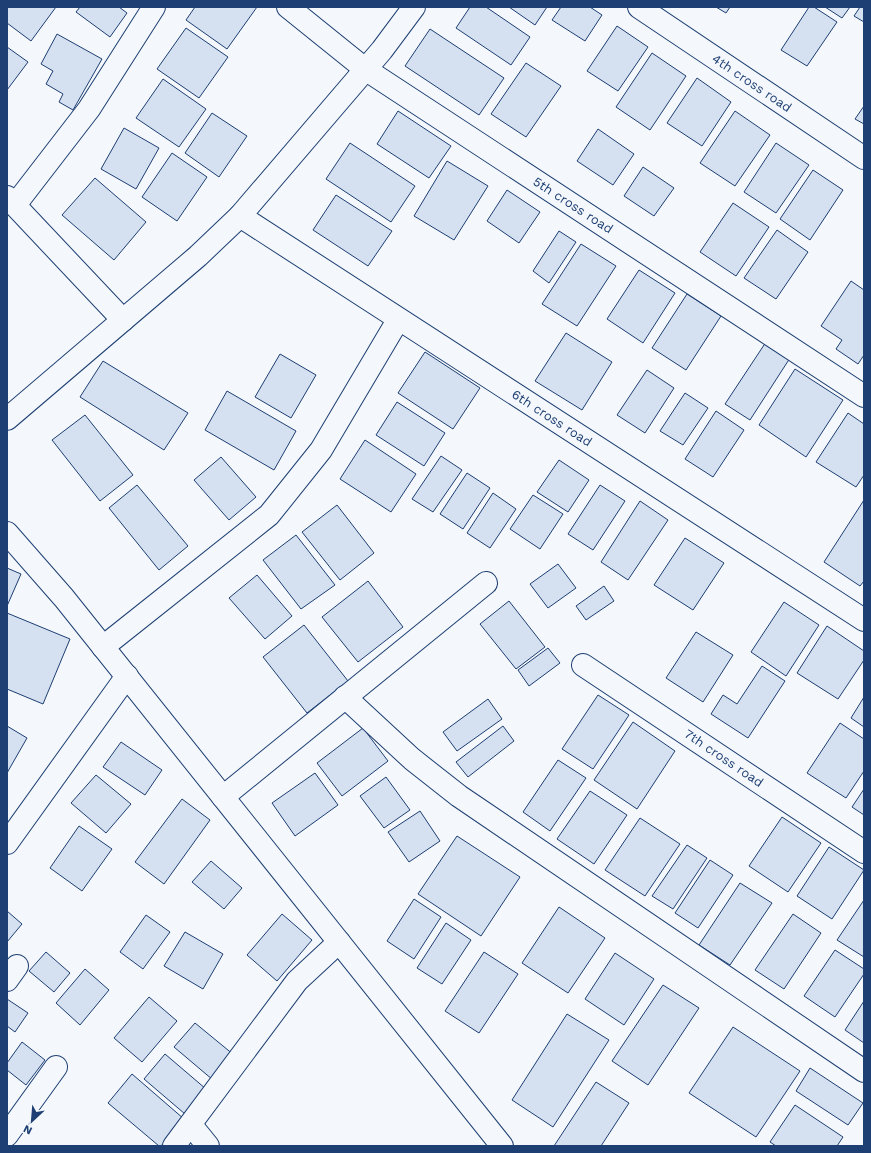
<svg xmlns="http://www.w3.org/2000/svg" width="871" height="1153" viewBox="0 0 871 1153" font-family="'Work Sans',sans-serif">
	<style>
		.building { fill: #d5e0f0; stroke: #1d3f73 }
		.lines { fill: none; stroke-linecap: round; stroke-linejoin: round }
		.minor-casing { stroke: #1d3f73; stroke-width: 24 }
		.tertiary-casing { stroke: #1d3f73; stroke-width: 24 }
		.minor { stroke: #f4f7fb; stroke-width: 22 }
		.tertiary { stroke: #f4f7fb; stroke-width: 22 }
		.labels { text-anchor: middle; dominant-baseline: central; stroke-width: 3; stroke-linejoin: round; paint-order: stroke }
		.street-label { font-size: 13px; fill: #1d3f73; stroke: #f4f7fb }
	</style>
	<rect width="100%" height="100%" fill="#f4f7fb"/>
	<g class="building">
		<path d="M7,7H56L31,41L7,23Z"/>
		<path d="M80,7H119L127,13L110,37L76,12Z"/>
		<path d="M195,7H257L227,49L186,20Z"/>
		<path d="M470,7H486L530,37L511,65L456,28Z"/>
		<path d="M509,7H547L535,25Z"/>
		<path d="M561,7H590L602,15L585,41L552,20Z"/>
		<path d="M716,7H730L726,13Z"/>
		<path d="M809,7H814L837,22L807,66L781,50Z"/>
		<path d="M825,7H850L842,18Z"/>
		<path d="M860,7H864V22L854,16Z"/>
		<path d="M617,26L648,47L618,91L587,71Z"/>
		<path d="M186,28L228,57L199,98L157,69Z"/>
		<path d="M430,29L504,78L479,115L405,66Z"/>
		<path d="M57,34L102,59L73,110L59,102L63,94L46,84L53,71L41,64Z"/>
		<path d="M7,47L28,62L7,90Z"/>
		<path d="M652,53L686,76L650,130L616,107Z"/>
		<path d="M526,63L561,86L526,137L491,114Z"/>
		<path d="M697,78L731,102L702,146L667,123Z"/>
		<path d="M163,79L206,109L179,147L136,118Z"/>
		<path d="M864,106V124L855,119Z"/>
		<path d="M398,111L451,146L429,178L377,144Z"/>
		<path d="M735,111L770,135L735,186L700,163Z"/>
		<path d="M212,113L247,136L219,177L185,153Z"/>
		<path d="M124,128L159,148L136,189L101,169Z"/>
		<path d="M598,129L634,154L613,185L577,161Z"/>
		<path d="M350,143L415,186L391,222L326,179Z"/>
		<path d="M776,143L809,165L776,213L744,192Z"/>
		<path d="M172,153L207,177L177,221L142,197Z"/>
		<path d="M447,161L488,186L454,240L414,216Z"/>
		<path d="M643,167L674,188L654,216L624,196Z"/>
		<path d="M813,170L843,190L810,240L780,219Z"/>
		<path d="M95,178L146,222L114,260L62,215Z"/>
		<path d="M507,190L540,212L519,243L487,221Z"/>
		<path d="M336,195L392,231L368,266L313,230Z"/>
		<path d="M733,203L769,227L736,276L700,252Z"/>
		<path d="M777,230L808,252L776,299L744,278Z"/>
		<path d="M559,231L576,242L549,283L533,271Z"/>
		<path d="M581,244L616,266L577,326L542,304Z"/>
		<path d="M639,270L675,293L643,343L607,319Z"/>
		<path d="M851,281L864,290V355L858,364L836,349L842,340L821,326Z"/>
		<path d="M687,294L721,316L686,370L652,348Z"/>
		<path d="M566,333L612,362L582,410L535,381Z"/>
		<path d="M766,342L790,358L750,420L725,404Z"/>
		<path d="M425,352L480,388L453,429L398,393Z"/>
		<path d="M280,354L316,375L291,418L255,397Z"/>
		<path d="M103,361L188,413L164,450L80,397Z"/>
		<path d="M795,369L843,400L806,457L759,425Z"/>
		<path d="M647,370L674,388L645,433L617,415Z"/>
		<path d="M227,391L296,431L274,470L205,430Z"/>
		<path d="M685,393L708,408L683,445L660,431Z"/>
		<path d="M397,402L445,433L424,466L376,435Z"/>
		<path d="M716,411L744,430L713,477L685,459Z"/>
		<path d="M848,413L864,424V475L856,487L816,462Z"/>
		<path d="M85,415L133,475L100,501L52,440Z"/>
		<path d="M365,440L416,474L391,512L340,479Z"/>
		<path d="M441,456L462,470L433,512L412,499Z"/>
		<path d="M221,457L256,497L229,520L194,480Z"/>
		<path d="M559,460L589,480L568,512L537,492Z"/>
		<path d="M467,473L490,488L463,529L440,514Z"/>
		<path d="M137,485L188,546L159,570L109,508Z"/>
		<path d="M600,485L625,501L593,550L568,534Z"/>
		<path d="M493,493L516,509L490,548L467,533Z"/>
		<path d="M533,495L563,514L540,549L510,529Z"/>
		<path d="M864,500V581L860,586L824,562Z"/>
		<path d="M640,501L668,520L628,580L601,562Z"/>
		<path d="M337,505L374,553L340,580L302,532Z"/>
		<path d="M296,535L335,585L301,609L263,560Z"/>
		<path d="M685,538L724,563L693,610L654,585Z"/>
		<path d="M558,564L576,588L548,608L530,584Z"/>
		<path d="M7,568L21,574L7,606Z"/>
		<path d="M257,575L292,616L265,639L229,598Z"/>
		<path d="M368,581L403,627L358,662L322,617Z"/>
		<path d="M604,586L614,601L586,620L576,606Z"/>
		<path d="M509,601L545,647L516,669L480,624Z"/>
		<path d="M784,602L819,625L786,676L751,652Z"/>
		<path d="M7,613L70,639L43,704L7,689Z"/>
		<path d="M304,625L348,681L307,713L263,657Z"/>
		<path d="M827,626L864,651V660L838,699L797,673Z"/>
		<path d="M696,632L733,655L703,702L666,678Z"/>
		<path d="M548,648L560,663L529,686L518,670Z"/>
		<path d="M762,666L785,681L748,738L711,714L723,695L737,704Z"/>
		<path d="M598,695L629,715L593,769L562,749Z"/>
		<path d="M864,697V727L851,718Z"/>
		<path d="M488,699L502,719L457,751L443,732Z"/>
		<path d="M633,722L675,751L637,809L594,780Z"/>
		<path d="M840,723L864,739V771L846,798L807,773Z"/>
		<path d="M7,726L27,738L7,773Z"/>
		<path d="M503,726L514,741L468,777L456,762Z"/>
		<path d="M363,728L388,761L342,796L317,763Z"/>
		<path d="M121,742L162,770L145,795L103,767Z"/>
		<path d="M558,760L586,778L550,831L523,812Z"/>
		<path d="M315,773L338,805L295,836L272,803Z"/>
		<path d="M96,775L131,804L106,833L71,803Z"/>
		<path d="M386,777L410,810L384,828L360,796Z"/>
		<path d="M864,789V815L852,807Z"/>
		<path d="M590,791L627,815L594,864L557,839Z"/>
		<path d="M182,799L210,820L164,884L135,862Z"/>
		<path d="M420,811L440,841L409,862L388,832Z"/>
		<path d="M782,817L821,843L788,892L749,866Z"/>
		<path d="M640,818L680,844L645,896L605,870Z"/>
		<path d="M79,826L112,849L82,891L50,868Z"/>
		<path d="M457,836L520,877L481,936L418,894Z"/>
		<path d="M687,845L707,858L673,909L652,896Z"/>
		<path d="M829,847L864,870L832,919L797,896Z"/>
		<path d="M710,860L733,875L698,928L675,913Z"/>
		<path d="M211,861L242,888L224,909L192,882Z"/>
		<path d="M740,883L772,903L730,965L699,945Z"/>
		<path d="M414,899L441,917L414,959L387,941Z"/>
		<path d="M864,900V957L837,940Z"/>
		<path d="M559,907L605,938L568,993L522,963Z"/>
		<path d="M7,911L22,924L7,942Z"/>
		<path d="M282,914L312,940L277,981L247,955Z"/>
		<path d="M793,914L821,933L784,989L755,970Z"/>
		<path d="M146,915L170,932L143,969L120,952Z"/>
		<path d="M446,923L471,940L442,984L417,968Z"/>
		<path d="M185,932L223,954L203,989L164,966Z"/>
		<path d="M835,950L864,969V974L835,1017L804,996Z"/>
		<path d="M46,952L70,973L54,992L29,971Z"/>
		<path d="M484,952L518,974L479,1033L445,1011Z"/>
		<path d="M615,953L654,979L624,1025L585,999Z"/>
		<path d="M85,969L109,990L80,1025L56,1003Z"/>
		<path d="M663,985L699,1008L648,1085L612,1061Z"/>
		<path d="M149,997L177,1021L142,1062L114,1038Z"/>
		<path d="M7,999L28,1013L15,1032L7,1026Z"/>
		<path d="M864,1001V1043L845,1030Z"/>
		<path d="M567,1014L609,1040L553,1127L512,1100Z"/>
		<path d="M195,1023L234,1055L213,1080L174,1047Z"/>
		<path d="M733,1027L800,1071L756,1137L689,1093Z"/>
		<path d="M22,1042L45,1060L26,1085L7,1070V1063Z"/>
		<path d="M165,1054L206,1089L185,1114L144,1079Z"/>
		<path d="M810,1068L863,1103L848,1125L796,1091Z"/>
		<path d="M132,1074L184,1119L161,1146H159L108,1103Z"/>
		<path d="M596,1082L629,1103L601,1146H554Z"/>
		<path d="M795,1105L843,1137L837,1146H776L770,1142Z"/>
	</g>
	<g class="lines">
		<g class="minor-casing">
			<g id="minor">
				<path d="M288,7L365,69L864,396"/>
				<path d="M639,7L864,158"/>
				<path d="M7,197L123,320"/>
				<path d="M15,205L89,109L154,7"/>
				<path d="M240,216L864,620"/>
				<path d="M103,647L269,515L321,450L398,320"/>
				<path d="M583,665L864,852"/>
				<path d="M345,697L412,759L459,796L864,1071"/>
				<path d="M223,797L486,583"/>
				<path d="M7,843L127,676"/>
				<path d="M7,980L17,966"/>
				<path d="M191,1125L208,1146"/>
				<path d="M7,1135L56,1067"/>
				<path d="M174,1146L297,981L339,942"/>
			</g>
		</g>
		<g class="tertiary-casing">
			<g id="tertiary">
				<path d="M7,419L198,256L240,216L382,50L414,7"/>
				<path d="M7,533L64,598L502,1146"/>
			</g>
		</g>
		<use href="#minor" class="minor"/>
		<use href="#tertiary" class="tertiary"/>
	</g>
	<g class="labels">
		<g class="street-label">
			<text transform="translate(752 83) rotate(34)">4th cross road</text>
			<text transform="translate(573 205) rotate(33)">5th cross road</text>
			<text transform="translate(552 418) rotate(33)">6th cross road</text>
			<text transform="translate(724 758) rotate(34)">7th cross road</text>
		</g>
	</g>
	<rect width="871" height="1153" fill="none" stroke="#1d3f73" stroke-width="16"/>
	<g transform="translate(32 1121) rotate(206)" stroke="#f4f7fb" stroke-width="3" paint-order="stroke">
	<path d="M0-3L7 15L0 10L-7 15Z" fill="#1d3f73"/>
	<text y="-6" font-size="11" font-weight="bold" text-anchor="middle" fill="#1d3f73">N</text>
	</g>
</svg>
